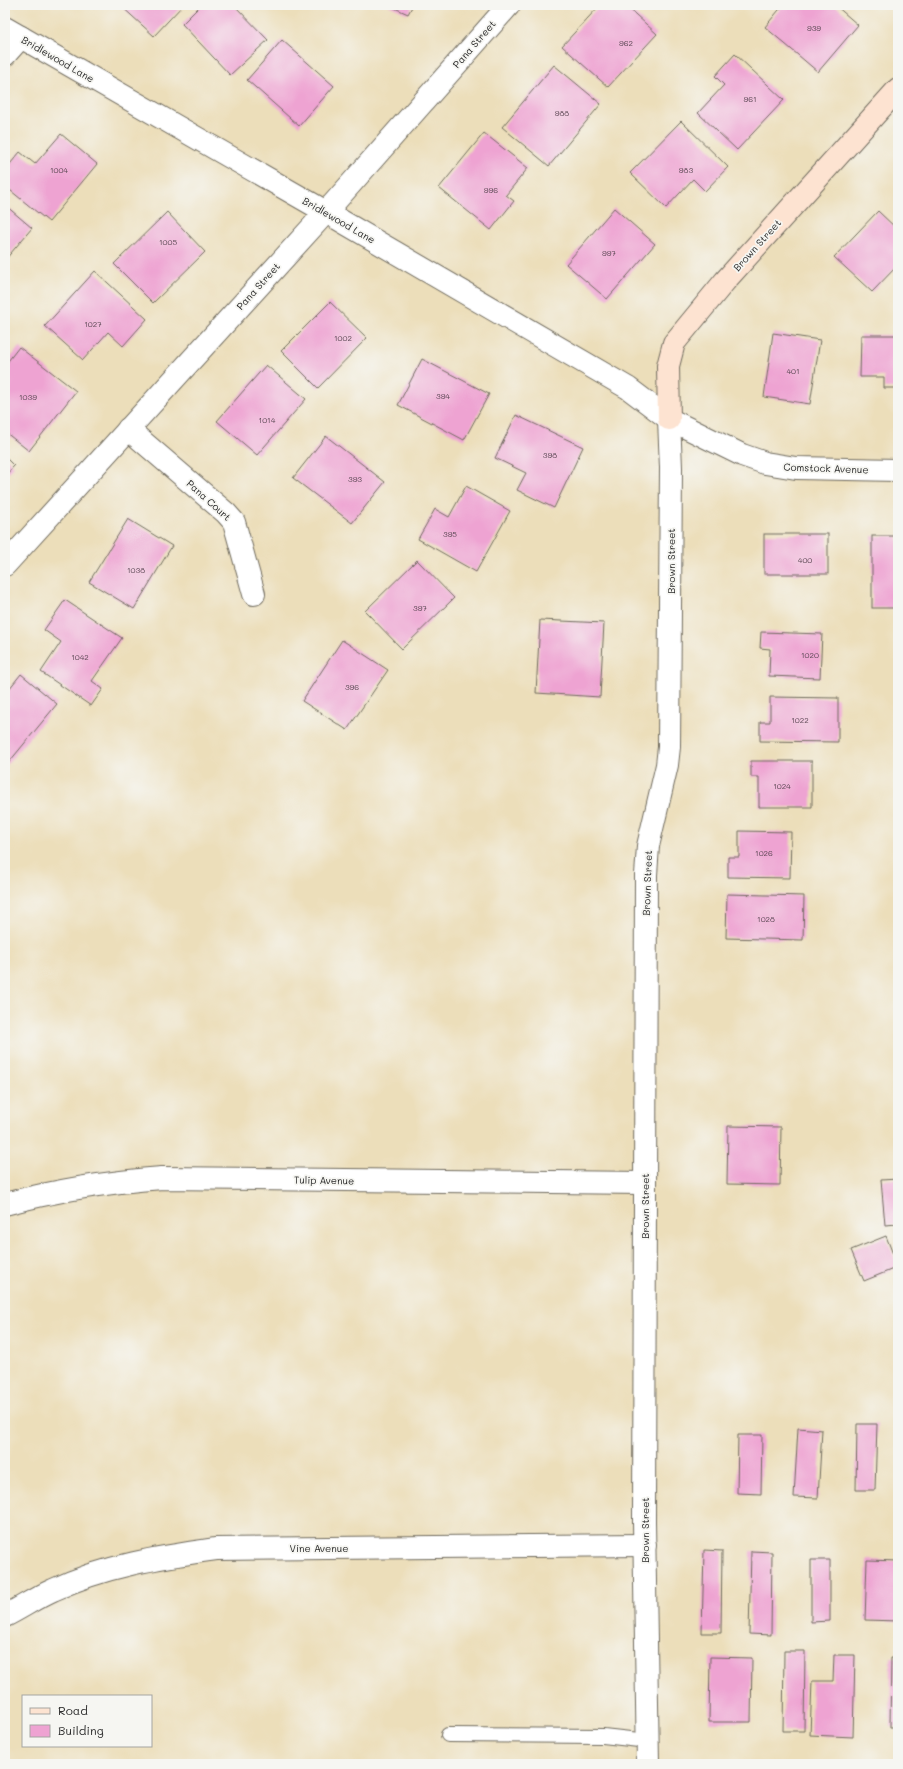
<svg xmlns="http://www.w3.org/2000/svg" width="903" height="1769" viewBox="0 0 903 1769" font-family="Mali,sans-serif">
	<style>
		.building { fill: #eea3d2 }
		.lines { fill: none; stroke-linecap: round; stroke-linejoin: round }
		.lane-casing { stroke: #6f6a5d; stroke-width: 16 }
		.street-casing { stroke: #6f6a5d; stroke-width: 24 }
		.secondary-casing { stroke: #6f6a5d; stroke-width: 24 }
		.lane { stroke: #fff; stroke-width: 14 }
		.street { stroke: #fff; stroke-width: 22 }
		.secondary { stroke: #fde3d1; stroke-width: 22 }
		.labels { text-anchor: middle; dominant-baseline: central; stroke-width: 3.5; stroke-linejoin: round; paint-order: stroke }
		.number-label { font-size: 8px; fill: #5c4955 }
		.street-label { font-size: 10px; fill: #2b2b2b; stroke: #f6f6f2 }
	</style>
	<rect width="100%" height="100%" fill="#f6f6f2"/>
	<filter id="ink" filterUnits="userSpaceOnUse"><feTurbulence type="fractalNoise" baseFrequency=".025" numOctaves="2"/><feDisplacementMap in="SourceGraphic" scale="8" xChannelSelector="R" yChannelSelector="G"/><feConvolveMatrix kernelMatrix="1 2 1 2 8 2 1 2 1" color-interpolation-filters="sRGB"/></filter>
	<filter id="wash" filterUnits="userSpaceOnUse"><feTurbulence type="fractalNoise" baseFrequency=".012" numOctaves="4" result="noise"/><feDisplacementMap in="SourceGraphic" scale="16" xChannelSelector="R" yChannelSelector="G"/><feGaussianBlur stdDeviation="0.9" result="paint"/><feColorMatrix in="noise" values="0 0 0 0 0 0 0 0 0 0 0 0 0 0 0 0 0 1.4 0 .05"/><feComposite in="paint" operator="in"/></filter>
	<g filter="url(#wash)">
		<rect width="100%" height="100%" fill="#ecdeba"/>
		<g id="blocks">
			<g class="building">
				<path d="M120,5H183L154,36Z"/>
				<path d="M201,5H234L268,40L230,75L182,24Z"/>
				<path d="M388,5H413L408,14Z"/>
				<path d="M600,5H625L657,34L608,87L562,46Z"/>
				<path d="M783,5H835L858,25L818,72L765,27Z"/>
				<path d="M282,40L334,86L299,126L247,80Z"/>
				<path d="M735,54L784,100L737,150L698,113L724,85L715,76Z"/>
				<path d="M554,65L601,104L549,166L502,127Z"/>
				<path d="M681,121L728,167L705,191L693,179L666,208L630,173Z"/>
				<path d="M484,133L528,168L506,195L514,201L491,230L439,188Z"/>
				<path d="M61,134L97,164L49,222L5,186V170L20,152L35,164Z"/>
				<path d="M5,205L32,228L5,260Z"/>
				<path d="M614,208L655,244L607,299L566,264Z"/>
				<path d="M878,211L898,230V265L872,292L834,257Z"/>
				<path d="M167,212L205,252L153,303L114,264Z"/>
				<path d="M95,271L147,319L123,346L108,332L83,360L45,326Z"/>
				<path d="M330,302L367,338L318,388L281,351Z"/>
				<path d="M773,333L820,340L810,404L764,397Z"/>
				<path d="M861,335H898V388H884V377H860Z"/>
				<path d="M19,347L76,391L29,451L5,432V365Z"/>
				<path d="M422,359L489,394L464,440L398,405Z"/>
				<path d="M266,365L306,399L257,455L217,421Z"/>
				<path d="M516,415L583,447L554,508L517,490L526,473L495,458Z"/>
				<path d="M326,436L385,482L352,523L293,478Z"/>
				<path d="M5,457L14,466L5,476Z"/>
				<path d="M466,486L510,511L476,572L418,539L435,509L449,517Z"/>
				<path d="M128,519L172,546L134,609L89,582Z"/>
				<rect x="764" y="534" width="64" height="40"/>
				<rect x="872" y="536" width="26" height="72"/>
				<path d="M417,560L454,598L402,649L365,611Z"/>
				<path d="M65,600L122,638L92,681L103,689L91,706L41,672L61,642L44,630Z"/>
				<path d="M540,620L604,623L600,697L536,693Z"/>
				<path d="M761,632L822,634L820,678L769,676L770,649L760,648Z"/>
				<path d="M342,640L388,670L347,730L302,701Z"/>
				<path d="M21,674L57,704L5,767V694Z"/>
				<path d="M770,697L838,698V742L760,741V722H770Z"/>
				<path d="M751,761H812V807H759V777H751Z"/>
				<path d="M739,831L791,832L790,878L728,877V857H739Z"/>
				<path d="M727,894L804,896L803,940L726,938Z"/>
				<path d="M728,1126L781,1127L780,1185L727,1184Z"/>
				<path d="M898,1179V1224L885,1225L881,1180Z"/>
				<path d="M886,1236L898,1267L864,1281L851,1250Z"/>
				<path d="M857,1424H877L875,1490H856Z"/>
				<path d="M798,1428L822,1430L818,1498L794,1497Z"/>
				<path d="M738,1435H762L761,1494L737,1493Z"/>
				<path d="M704,1550L722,1551L721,1633H702Z"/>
				<path d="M751,1551L772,1552L771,1635L749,1634Z"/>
				<path d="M811,1560H830V1621L811,1622Z"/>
				<path d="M867,1560L898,1561V1621L865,1620Z"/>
				<path d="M784,1651H805L804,1731H783Z"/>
				<path d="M834,1655H855L853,1737L810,1735L812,1681H833Z"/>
				<path d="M710,1657L752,1658L751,1722H709Z"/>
				<path d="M891,1658H898V1727H890Z"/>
			</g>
		</g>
	</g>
	<g filter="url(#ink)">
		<use href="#blocks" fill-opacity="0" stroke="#6f6a5d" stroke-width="1"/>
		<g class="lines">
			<g class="lane-casing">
				<path id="lane" d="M448,1735L603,1736L648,1741"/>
			</g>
			<g class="street-casing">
				<g id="street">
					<path d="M5,28L326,212L628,388L669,419L742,455L765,463L796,468L898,470"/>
					<path d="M5,55L21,37"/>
					<path d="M128,429L226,513L234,522L254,594"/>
					<path d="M5,565L326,212L509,5"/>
					<path d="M5,1204C57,1190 109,1182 162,1178L645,1183"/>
					<path d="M5,1616C21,1608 37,1597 53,1590C104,1566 160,1557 216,1549L645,1545"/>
					<path d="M648,1764L644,1521L646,875L648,846L667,765L669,747L671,468L669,419"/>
				</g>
			</g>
			<g class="secondary-casing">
				<path id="secondary" d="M669,419L668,366L674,343L725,281L898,89"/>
			</g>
			<use href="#lane" class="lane"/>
			<use href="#street" class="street"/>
			<use href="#secondary" class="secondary"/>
		</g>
	</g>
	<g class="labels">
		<g class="number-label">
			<text x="814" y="28">939</text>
			<text x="626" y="43">962</text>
			<text x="750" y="99">961</text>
			<text x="562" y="113">988</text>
			<text x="59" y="170">1004</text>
			<text x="686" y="170">983</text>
			<text x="491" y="190">996</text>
			<text x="168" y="242">1005</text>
			<text x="609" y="253">997</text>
			<text x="93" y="324">1027</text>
			<text x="343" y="338">1002</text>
			<text x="793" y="371">401</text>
			<text x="443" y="396">394</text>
			<text x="28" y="397">1039</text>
			<text x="267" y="420">1014</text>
			<text x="550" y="455">398</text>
			<text x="355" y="479">393</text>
			<text x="450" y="534">395</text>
			<text x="805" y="560">400</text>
			<text x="136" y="570">1038</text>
			<text x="420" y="608">397</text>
			<text x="810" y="655">1020</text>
			<text x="80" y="657">1042</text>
			<text x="352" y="687">396</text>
			<text x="800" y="720">1022</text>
			<text x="782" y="786">1024</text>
			<text x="764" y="853">1026</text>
			<text x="766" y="919">1028</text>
		</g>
		<g class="street-label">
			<text transform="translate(474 44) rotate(-49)">Pana Street</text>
			<text transform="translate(58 59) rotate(30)">Bridlewood Lane</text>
			<text transform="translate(339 220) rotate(30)">Bridlewood Lane</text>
			<text transform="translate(757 245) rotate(-48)">Brown Street</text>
			<text transform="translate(258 286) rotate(-48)">Pana Street</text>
			<text transform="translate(826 468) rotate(2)">Comstock Avenue</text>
			<text transform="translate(209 500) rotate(42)">Pana Court</text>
			<text transform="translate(671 561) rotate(-90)">Brown Street</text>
			<text transform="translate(647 883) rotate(-88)">Brown Street</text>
			<text transform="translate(324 1180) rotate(1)">Tulip Avenue</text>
			<text transform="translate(645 1206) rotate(-90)">Brown Street</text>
			<text transform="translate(645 1530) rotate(-90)">Brown Street</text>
			<text x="319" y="1548">Vine Avenue</text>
		</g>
	</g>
	<rect width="903" height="1769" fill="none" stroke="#f6f6f2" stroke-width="20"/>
	<rect x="22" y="1695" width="130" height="52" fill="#f6f6f2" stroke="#a5a5a2"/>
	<rect x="30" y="1708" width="20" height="6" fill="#fde3d1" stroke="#a5a5a2"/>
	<text x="58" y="1715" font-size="12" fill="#2b2b2b">Road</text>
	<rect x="30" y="1725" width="20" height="12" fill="#eea3d2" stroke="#a5a5a2"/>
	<text x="58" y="1735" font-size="12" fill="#2b2b2b">Building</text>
</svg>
